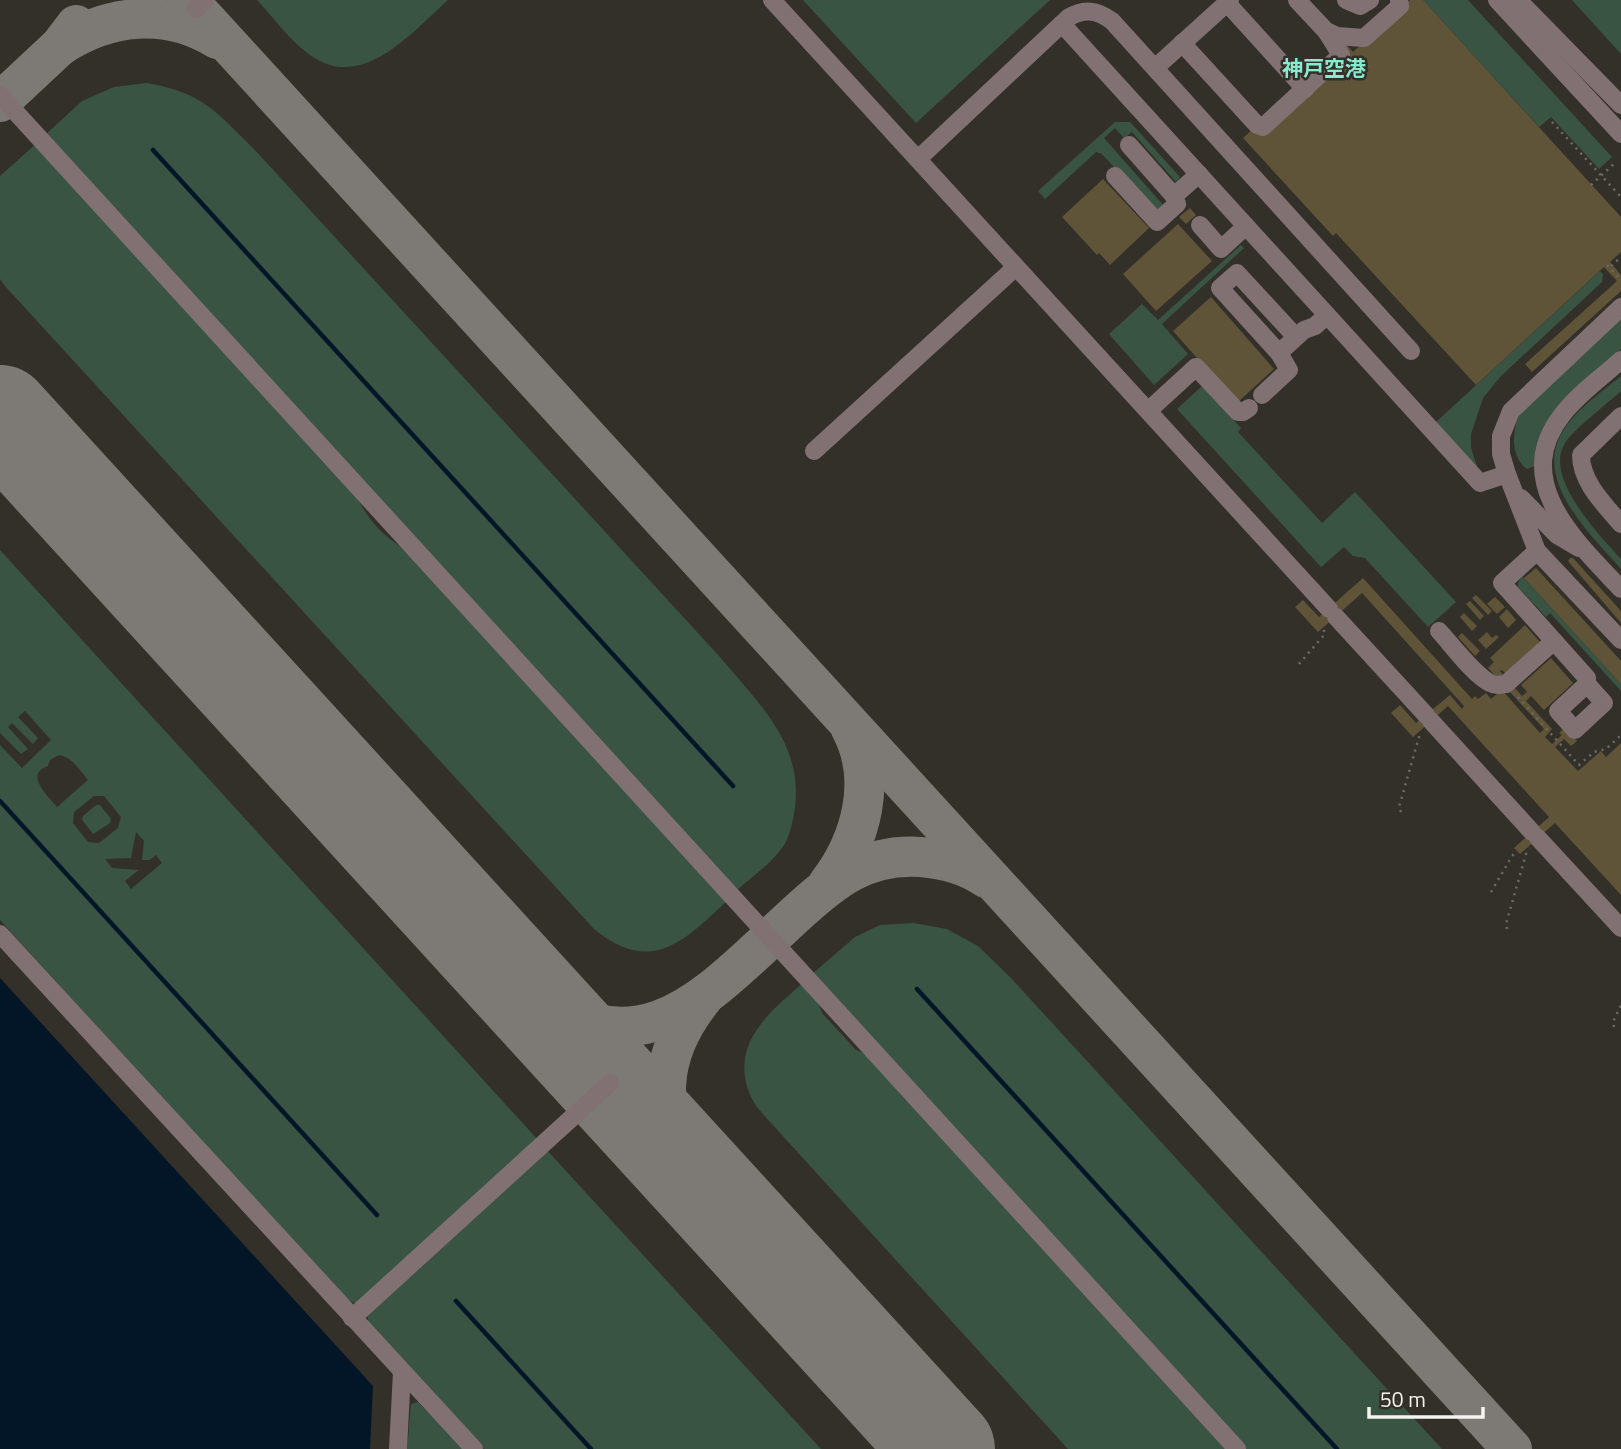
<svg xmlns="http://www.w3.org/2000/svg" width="1621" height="1449" viewBox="0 0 1621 1449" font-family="'Titillium Web','Noto Sans JP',sans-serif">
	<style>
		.green { fill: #3a5444; fill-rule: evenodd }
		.water { fill: #031628 }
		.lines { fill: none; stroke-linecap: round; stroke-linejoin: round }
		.stream { stroke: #031628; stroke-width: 4.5 }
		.taxiway { stroke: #7d7a76; stroke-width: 40 }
		.runway { stroke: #7d7a76; stroke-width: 102 }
		.building { fill: #605438 }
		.path { stroke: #6e6b66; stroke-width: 2.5; stroke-dasharray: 2 5; stroke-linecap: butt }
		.minor { stroke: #827173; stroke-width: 18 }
		.labels { text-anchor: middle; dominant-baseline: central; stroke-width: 5; stroke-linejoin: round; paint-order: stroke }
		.neighbourhood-label { font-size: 21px; font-weight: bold; fill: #88e9ce; stroke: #33302a }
	</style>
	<rect width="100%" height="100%" fill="#33302a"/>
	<g class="green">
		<path d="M257,0H448C412,32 362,93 310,55C290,41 274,18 257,0Z"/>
		<path d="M803,0H1050L916,123Z"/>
		<path d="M1423,0H1468L1612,157L1599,169L1551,117L1539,127Z"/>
		<path d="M1572,0H1621V54Z"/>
		<path d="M147,83C203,93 215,111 254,149L719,656C758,703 803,742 795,808C793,820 790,838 782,848C770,865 750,878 735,892L44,136L82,101L114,87Z"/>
		<path d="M1115,122H1130L1180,177L1176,182L1132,132L1124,138L1115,128L1104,138L1164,206L1156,213L1102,154L1096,152L1045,199L1038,191Z"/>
		<path d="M37,143L353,488C366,519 383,538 412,553L728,900C684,941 652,976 594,929L5,286L0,279V176Z"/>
		<path d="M1241,245L1244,248L1162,324L1188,354L1154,385L1109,334L1142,304L1158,320Z"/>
		<path d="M1600,271L1603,274L1602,282L1500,377L1483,398L1471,434V448L1478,469L1436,422Z"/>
		<path d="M1621,316V349C1585,383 1537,412 1534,466L1527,469C1510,457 1512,430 1520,413Z"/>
		<path d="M1621,376V391C1608,403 1573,430 1565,443C1543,477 1599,535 1621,559V569C1591,535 1532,480 1563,431C1576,409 1602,392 1621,376Z"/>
		<path d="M1202,386L1241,428L1238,432L1322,523L1355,492L1456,602L1428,627L1365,558L1353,556L1344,547L1321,567L1177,409Z"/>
		<path d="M0,550L539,1141L361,1303H354L345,1298L0,920V745L22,768L51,740L25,711L18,717L38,738L33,744L12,723L8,727L28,749L21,754L0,733ZM59,755C72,757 80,770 88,780L57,807C47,795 24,774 48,766L50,760ZM94,796H104L121,817L118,828L99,843L88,842L73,823L74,812ZM136,832L144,841L142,860H150L156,855L162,863L131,889L125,881L139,870L112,868L105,859L131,858Z"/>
		<path d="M1522,576L1621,684V691L1550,613L1546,617L1518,587V583Z"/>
		<path d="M96,805H100L111,819L110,823L93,834L82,820L83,816Z"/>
		<path d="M914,923L947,929L978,946L1011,978L1442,1449H1243L811,975L855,937L880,925Z"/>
		<path d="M804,982L813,992L823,1014L856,1050L872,1056L1230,1449H1068L771,1123C764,1115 755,1106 751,1097C728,1044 769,1013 804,982Z"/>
		<path d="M545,1148L821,1449H484L369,1324L367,1315Z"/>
		<path d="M418,1402L462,1449H407L411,1404Z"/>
	</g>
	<path class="water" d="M0,978L373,1386L370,1449H0Z"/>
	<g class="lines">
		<g class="stream">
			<path d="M153,150L733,786"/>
			<path d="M0,801L377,1215"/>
			<path d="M917,989L1337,1449"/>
			<path d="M456,1301L591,1449"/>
		</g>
		<g class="taxiway">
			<path d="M188,0L1512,1449"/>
			<path d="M60,46C109,14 166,8 217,39"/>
			<path d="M0,102L60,46L76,25"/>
			<path d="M828,884C861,841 878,780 851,729"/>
			<path d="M523,988C644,1077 706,996 795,915C833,880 866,853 921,857C944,859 967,865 986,878"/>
			<path d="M693,1175C655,1113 656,1056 703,998"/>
		</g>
		<path class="runway" d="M0,416L944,1449"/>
	</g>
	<g class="building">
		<path d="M1410,0H1423L1621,217V252L1610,262L1621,275V291L1532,372L1525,364L1617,281L1604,267L1476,385L1336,233L1333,236L1243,138L1346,44L1353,52Z"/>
		<path d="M1103,179L1149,228L1110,265L1099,253L1097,255L1062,217Z"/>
		<path d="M1190,208L1196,215L1186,224L1179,217Z"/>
		<path d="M1178,224L1212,261L1156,311L1123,274Z"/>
		<path d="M1211,297L1274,369L1237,403L1173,331Z"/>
		<path d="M1570,558H1573L1621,611V623L1568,561Z"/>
		<path d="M1536,568L1621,661V684L1524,578Z"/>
		<path d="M1363,578L1472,699L1475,696L1478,699L1486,693L1491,699L1502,690L1540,733L1544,729L1488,668L1494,662L1490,658L1525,625L1540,642L1506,674L1502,670L1500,671L1522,696L1527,692L1521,685L1551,658L1573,683L1544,710L1531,696L1526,701L1552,729L1545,737L1552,744L1562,735L1559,733L1564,728L1577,741L1571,746L1564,739L1555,747L1578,771L1601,751L1606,757L1621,743V895L1555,823L1520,854L1514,848L1549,817L1448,706L1413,737L1391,713L1400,705L1416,723L1450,695L1462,709L1464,706L1362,593L1318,632L1295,607L1303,600L1319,617Z"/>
		<path d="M1476,595L1492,611L1488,615L1472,598Z"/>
		<path d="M1495,597L1505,607L1497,614L1487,604Z"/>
		<path d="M1470,601L1484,616L1480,620L1466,604Z"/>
		<path d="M1507,609L1516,620L1508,628L1499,617Z"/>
		<path d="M1464,613L1477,626L1472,631L1460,617Z"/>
		<path d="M1487,632L1492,638L1496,635L1499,637L1486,649L1478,640Z"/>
		<path d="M1462,633L1480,651L1475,656L1458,637Z"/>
	</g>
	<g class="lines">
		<g class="path">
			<path d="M1552,122L1621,197"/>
			<path d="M1591,185L1616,162"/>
			<path d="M1607,265L1621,280"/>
			<path d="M1611,266L1621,257"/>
			<path d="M1299,664L1325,634L1323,628"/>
			<path d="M1518,697L1579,765L1594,752L1606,749L1621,735"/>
			<path d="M1401,812L1399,807L1419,737L1417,734"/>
			<path d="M1491,892L1512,856L1517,851"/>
			<path d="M1507,929L1506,924L1526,854L1523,851"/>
			<path d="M1614,1027L1613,1022L1621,1005"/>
		</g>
		<g class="minor">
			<path d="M772,0L1329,609"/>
			<path d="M1346,0L1360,6L1370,0"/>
			<path d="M1497,0L1621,134"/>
			<path d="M1518,0L1621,105"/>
			<path d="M1227,3L1305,89"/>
			<path d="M196,9L206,0"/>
			<path d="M1062,24L1480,483L1507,474"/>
			<path d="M1326,31L1337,36L1364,38L1400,6L1399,0"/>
			<path d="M1182,43L1257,125L1263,127L1341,55L1326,31L1297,0"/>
			<path d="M1155,68L1230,0"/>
			<path d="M0,95L1237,1449"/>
			<path d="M1129,145L1174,196"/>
			<path d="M918,159L1068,18C1084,8 1097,10 1112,21L1411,351"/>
			<path d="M1115,176L1157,222L1177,204L1174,196L1199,174"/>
			<path d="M1200,225L1221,249L1246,226"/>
			<path d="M1621,307L1511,411L1501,436V454L1507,474L1537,551L1621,640"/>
			<path d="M1296,337L1237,273L1220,288L1279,353L1304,330L1315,326L1327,315"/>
			<path d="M1621,360C1601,378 1578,394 1562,415C1510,482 1576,541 1621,589"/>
			<path d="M1262,395L1289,370L1279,353"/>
			<path d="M1148,411L1196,367L1238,412H1243L1249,408"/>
			<path d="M1621,416L1581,455C1581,482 1604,504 1621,524"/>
			<path d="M814,451L1016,267"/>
			<path d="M1521,498L1557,535L1579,548"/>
			<path d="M1537,551L1502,583L1587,678V684"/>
			<path d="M1336,617L1426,715"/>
			<path d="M1439,631C1452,645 1473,674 1490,683C1496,686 1500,685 1506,684L1554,641"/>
			<path d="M1587,684L1604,703L1575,730L1558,711Z"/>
			<path d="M1431,721L1532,832"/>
			<path d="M1538,838L1621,928"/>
			<path d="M0,934L474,1449"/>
			<path d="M352,1318L610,1083"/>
			<path d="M398,1449L402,1372"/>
		</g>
	</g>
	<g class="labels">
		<g class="neighbourhood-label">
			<text x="1324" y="68">神戸空港</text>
		</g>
	</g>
	<path d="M1369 1407v10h114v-10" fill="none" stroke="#f6f4f0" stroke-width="3.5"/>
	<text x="1380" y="1407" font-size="21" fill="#f6f4f0" stroke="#33302a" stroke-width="5" paint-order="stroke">50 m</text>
</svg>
